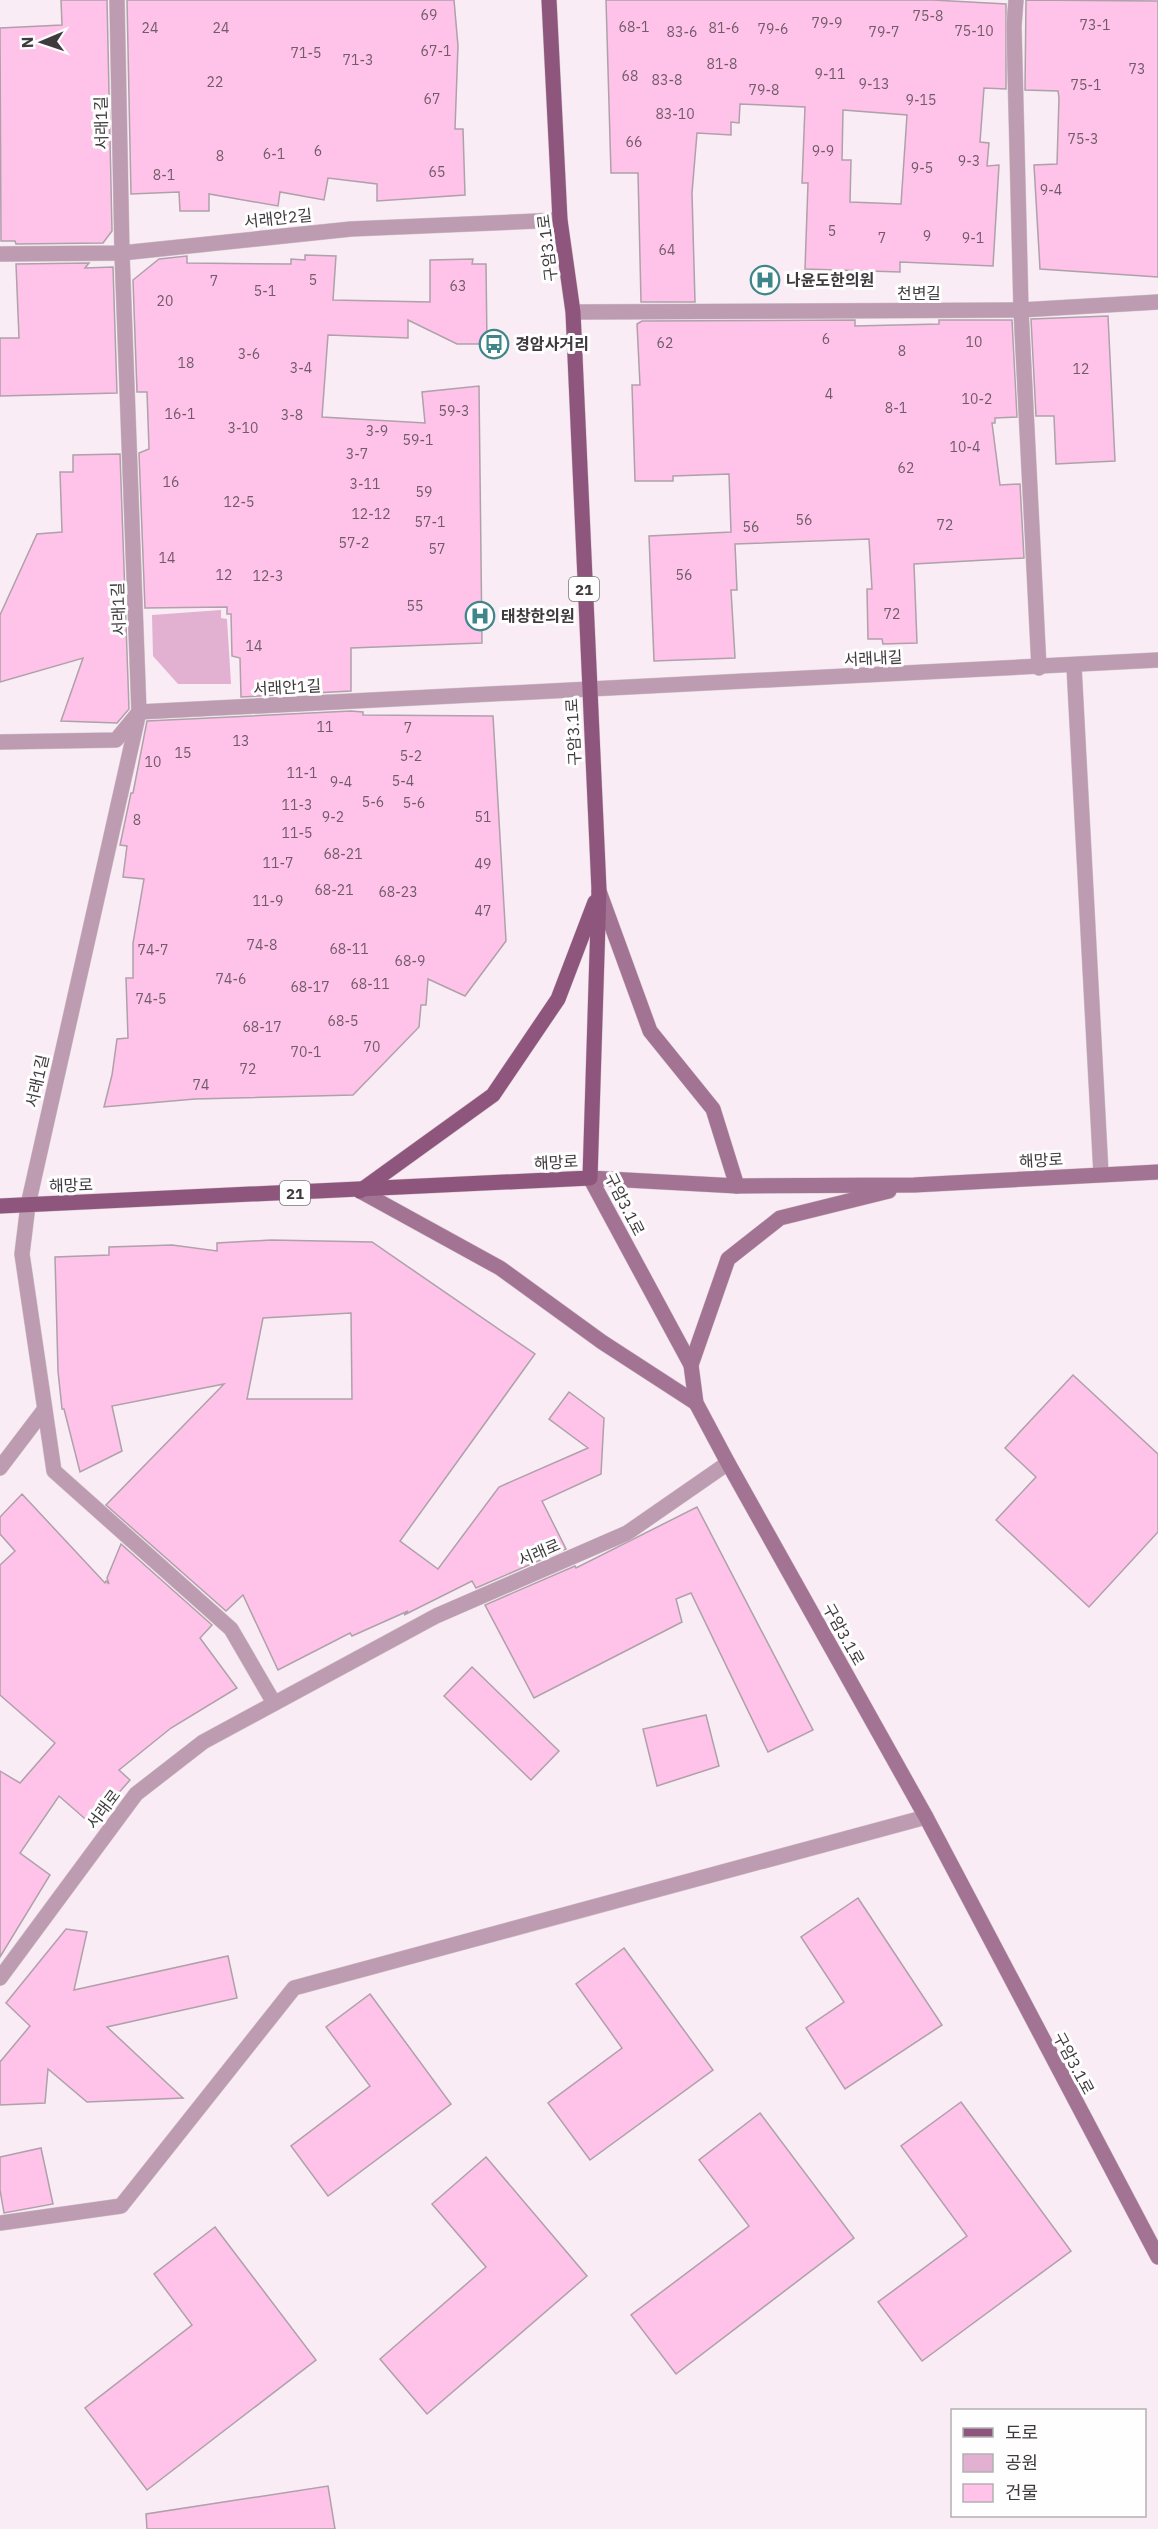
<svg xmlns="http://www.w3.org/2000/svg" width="1158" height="2529" viewBox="0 0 1158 2529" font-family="'IBM Plex Sans','Noto Sans KR',sans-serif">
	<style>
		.green { fill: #e2b0d0 }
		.building { fill: #ffc2e9; stroke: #aea1a9; stroke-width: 1.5; fill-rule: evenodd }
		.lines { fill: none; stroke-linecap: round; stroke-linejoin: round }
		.lane-casing { stroke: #d5c8cf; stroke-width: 16 }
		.street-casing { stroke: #d5c8cf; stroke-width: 16 }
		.secondary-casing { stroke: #d5c8cf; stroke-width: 16 }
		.primary-casing { stroke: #d5c8cf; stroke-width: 16 }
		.lane { stroke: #bd9cb2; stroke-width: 15 }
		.street { stroke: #bd9cb2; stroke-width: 15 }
		.secondary { stroke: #a37393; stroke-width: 15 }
		.primary { stroke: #8e567c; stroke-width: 15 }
		.labels { text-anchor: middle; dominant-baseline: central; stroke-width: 6; stroke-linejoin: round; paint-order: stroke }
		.number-label { font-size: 14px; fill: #6f5c68 }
		.shield { fill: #fefefe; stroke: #787577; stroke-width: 1.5 }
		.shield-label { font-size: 15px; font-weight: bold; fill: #3f3a3d }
		.street-label { font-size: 16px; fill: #3f3a3d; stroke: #fefefe }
		.poi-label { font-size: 16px; font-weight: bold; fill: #3f3a3d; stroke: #fefefe; text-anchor: start }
	</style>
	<rect width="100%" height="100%" fill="#faecf4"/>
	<path class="green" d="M221,610V618L227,619L231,684H178L153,656L152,615Z"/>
	<g class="building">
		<path d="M61,0H107L112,231L103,243L16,244L15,241H1L0,28L62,25Z"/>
		<path d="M127,0H454L458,46L455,129H463L465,195L377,201V184L328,178L324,200L280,192L278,206L209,194V211H180L179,192L131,194Z"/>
		<path d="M606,0H933L1006,4V89L984,88L980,142L989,143L987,166L999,165L993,266L900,262V272L805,269L808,183H802L805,107L740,104L739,123L731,122V135L697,133L692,193L695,302H641L638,173H611ZM843,110L907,115L901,204L850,202L851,160H842Z"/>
		<path d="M1026,0L1158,1V277L1040,269L1034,165L1057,164L1059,98L1058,91L1025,90Z"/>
		<path d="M305,255L336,256L333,300L430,302V260L473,259L472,264H486L487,344H457L408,320V338L328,335L322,417L425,423L422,392L479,386L482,643L351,648V691L241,697L240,658L232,656L231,614H227V607L145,608L139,453L149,449L147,392H137L133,280L159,259L187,256V263L291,264V259L305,260Z"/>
		<path d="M89,263L85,268L113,267L117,393L0,396V338H19L16,264Z"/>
		<path d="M1108,316L1115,461L1056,464L1054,416H1036L1031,319Z"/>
		<path d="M855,320V326L939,324V320H1012L1017,417L995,418V423H992L1000,485L1020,484L1024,558L914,564L917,643L883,644L882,639H868L867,589H872L869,539L735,544L737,590H731L735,658L654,661L649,536L731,532L729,474L673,476V481H635L632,385H640L637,324L642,321Z"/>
		<path d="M120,454L129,709L117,723L61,721L83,658L0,682V615L37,534L62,532L60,472H73V455Z"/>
		<path d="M351,711L363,712V715L493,716L506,941L465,996L428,979L426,1005H421L419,1027L353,1095L195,1099L104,1107L112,1075L117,1039L128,1038L126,978H133V943L144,879L123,877L127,846L120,845L131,793H133L147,721Z"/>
		<path d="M271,1240L372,1242L535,1354L400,1541L438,1569L499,1487L588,1448L549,1419L569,1392L604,1418L601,1474L542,1501L566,1549L476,1588L472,1581L404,1615L408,1611L352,1636L350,1633L278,1670L243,1595L226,1611L106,1505L224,1384L112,1406L122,1451L80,1472L64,1409H62L58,1371L55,1257L109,1255V1247L172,1245L217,1251V1243ZM351,1313L352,1399H247L263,1318Z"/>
		<path d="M1073,1375L1158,1454V1532L1089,1607L996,1520L1036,1477L1005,1448Z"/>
		<path d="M22,1494L105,1583L106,1581L109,1584L107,1578L121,1544L212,1625L200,1638L237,1688L171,1728L119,1770L130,1780L91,1824L59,1796L20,1853L50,1875L0,1957V1771L20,1783L55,1743L0,1695V1565L15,1551L0,1534V1517Z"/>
		<path d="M697,1507L813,1730L768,1752L691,1593L676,1599L682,1622L534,1698L485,1605L575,1566L576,1568Z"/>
		<path d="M472,1667L559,1751L531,1780L444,1696Z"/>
		<path d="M706,1715L719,1766L657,1786L643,1729Z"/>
		<path d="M858,1898L942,2025L845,2089L806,2028L844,2002L801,1937Z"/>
		<path d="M66,1929L87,1932L74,1990L228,1956L237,1998L107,2027L183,2098L87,2102L48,2069L45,2103L0,2105V2062L30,2026L6,2003Z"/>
		<path d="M624,1948L713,2070L590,2160L548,2103L622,2048L576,1984Z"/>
		<path d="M370,1994L451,2104L328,2196L291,2146L370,2086L326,2027Z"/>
		<path d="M961,2102L1071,2251L922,2361L878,2302L967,2236L901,2146Z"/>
		<path d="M760,2113L854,2238L676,2374L631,2315L749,2226L699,2160Z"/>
		<path d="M41,2148L53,2204L4,2213L0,2190V2157Z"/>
		<path d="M486,2157L587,2276L427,2414L380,2359L486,2267L432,2204Z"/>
		<path d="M215,2227L316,2360L147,2490L85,2408L192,2325L154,2274Z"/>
		<path d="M328,2486L335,2529H147L146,2514Z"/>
	</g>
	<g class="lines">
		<g class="lane-casing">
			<path id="lane" d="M0,2223L121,2206L294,1988L926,1817"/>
		</g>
		<g class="street-casing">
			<g id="street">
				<path d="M117,0L122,253L139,712L28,1205L22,1254L54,1471L231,1629L274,1703"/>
				<path d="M1016,0L1014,26L1021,310L1039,668"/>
				<path d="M0,254L122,253L351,229L560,220"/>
				<path d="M573,312L1021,310L1158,302"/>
				<path d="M1074,666L1101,1174"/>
				<path d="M0,742L116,740L139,712L1158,660"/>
				<path d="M0,1468L44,1410"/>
				<path d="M0,1978L136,1794L203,1742L436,1616L627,1533L728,1463"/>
			</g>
		</g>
		<g class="secondary-casing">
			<g id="secondary">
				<path d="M599,891L650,1031L713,1109L737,1186"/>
				<path d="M590,1178L691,1365L696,1403L728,1463L926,1817L1158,2257"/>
				<path d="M590,1178L737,1186L914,1185L1158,1172"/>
				<path d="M360,1191L500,1268L602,1342L696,1403"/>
				<path d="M691,1365L728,1259L780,1218L889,1191"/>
			</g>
		</g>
		<g class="primary-casing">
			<g id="primary">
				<path d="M360,1191L493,1095L558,999L595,902"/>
				<path d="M0,1206L590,1178L599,890L573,312L560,220L549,0"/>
			</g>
		</g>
		<use href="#lane" class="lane"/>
		<use href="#street" class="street"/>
		<use href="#secondary" class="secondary"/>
		<use href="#primary" class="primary"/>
	</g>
	<defs>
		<g id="hospital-ring" transform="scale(1.5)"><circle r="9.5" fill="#fefefe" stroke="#3e8689" stroke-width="1.5"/><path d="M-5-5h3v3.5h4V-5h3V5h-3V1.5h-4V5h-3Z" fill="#3e8689"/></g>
		<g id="bus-ring" transform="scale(1.5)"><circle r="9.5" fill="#fefefe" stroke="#3e8689" stroke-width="1.5"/><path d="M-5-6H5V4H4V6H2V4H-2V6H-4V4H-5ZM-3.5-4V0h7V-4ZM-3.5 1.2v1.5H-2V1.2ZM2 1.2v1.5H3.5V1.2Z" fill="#3e8689"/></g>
	</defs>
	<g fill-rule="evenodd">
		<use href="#hospital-ring" x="765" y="280"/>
		<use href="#bus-ring" x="494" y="344"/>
		<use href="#hospital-ring" x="480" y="616"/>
	</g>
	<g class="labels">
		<g class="number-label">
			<text x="429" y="15">69</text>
			<text x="928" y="16">75-8</text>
			<text x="827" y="23">79-9</text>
			<text x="1095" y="25">73-1</text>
			<text x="634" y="27">68-1</text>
			<text x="150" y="28">24</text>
			<text x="221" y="28">24</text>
			<text x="724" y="28">81-6</text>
			<text x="773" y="29">79-6</text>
			<text x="974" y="31">75-10</text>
			<text x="682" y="32">83-6</text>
			<text x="884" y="32">79-7</text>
			<text x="436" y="51">67-1</text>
			<text x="306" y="53">71-5</text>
			<text x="358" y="60">71-3</text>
			<text x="722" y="64">81-8</text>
			<text x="1137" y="69">73</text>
			<text x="830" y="74">9-11</text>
			<text x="630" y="76">68</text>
			<text x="667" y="80">83-8</text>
			<text x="215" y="82">22</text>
			<text x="874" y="84">9-13</text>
			<text x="1086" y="85">75-1</text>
			<text x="764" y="90">79-8</text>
			<text x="432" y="99">67</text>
			<text x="921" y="100">9-15</text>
			<text x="675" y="114">83-10</text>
			<text x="1083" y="139">75-3</text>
			<text x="634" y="142">66</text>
			<text x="318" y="151">6</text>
			<text x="823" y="151">9-9</text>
			<text x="274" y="154">6-1</text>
			<text x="220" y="156">8</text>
			<text x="969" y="161">9-3</text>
			<text x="922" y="168">9-5</text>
			<text x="437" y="172">65</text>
			<text x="164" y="175">8-1</text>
			<text x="1051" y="190">9-4</text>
			<text x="832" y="231">5</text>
			<text x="927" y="236">9</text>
			<text x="882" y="238">7</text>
			<text x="973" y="238">9-1</text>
			<text x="667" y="250">64</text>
			<text x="313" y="280">5</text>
			<text x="214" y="281">7</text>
			<text x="458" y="286">63</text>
			<text x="265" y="291">5-1</text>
			<text x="165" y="301">20</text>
			<text x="826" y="339">6</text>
			<text x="974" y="342">10</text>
			<text x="665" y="343">62</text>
			<text x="902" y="351">8</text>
			<text x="249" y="354">3-6</text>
			<text x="186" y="363">18</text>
			<text x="301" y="368">3-4</text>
			<text x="1081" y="369">12</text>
			<text x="829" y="394">4</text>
			<text x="977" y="399">10-2</text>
			<text x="896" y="408">8-1</text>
			<text x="454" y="411">59-3</text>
			<text x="180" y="414">16-1</text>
			<text x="292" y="415">3-8</text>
			<text x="243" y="428">3-10</text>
			<text x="377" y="431">3-9</text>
			<text x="418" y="440">59-1</text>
			<text x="965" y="447">10-4</text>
			<text x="357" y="454">3-7</text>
			<text x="906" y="468">62</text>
			<text x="171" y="482">16</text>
			<text x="365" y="484">3-11</text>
			<text x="424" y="492">59</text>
			<text x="239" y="502">12-5</text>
			<text x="371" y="514">12-12</text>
			<text x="804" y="520">56</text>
			<text x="430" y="522">57-1</text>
			<text x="945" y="525">72</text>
			<text x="751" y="527">56</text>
			<text x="354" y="543">57-2</text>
			<text x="437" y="549">57</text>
			<text x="167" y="558">14</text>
			<text x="224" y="575">12</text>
			<text x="684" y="575">56</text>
			<text x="268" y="576">12-3</text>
			<text x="415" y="606">55</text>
			<text x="892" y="614">72</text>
			<text x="254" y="646">14</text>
			<text x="325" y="727">11</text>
			<text x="408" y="728">7</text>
			<text x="241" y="741">13</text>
			<text x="183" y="753">15</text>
			<text x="411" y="756">5-2</text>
			<text x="153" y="762">10</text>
			<text x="302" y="773">11-1</text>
			<text x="403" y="781">5-4</text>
			<text x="341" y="782">9-4</text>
			<text x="373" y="802">5-6</text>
			<text x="414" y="803">5-6</text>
			<text x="297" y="805">11-3</text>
			<text x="333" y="817">9-2</text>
			<text x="483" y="817">51</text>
			<text x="137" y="820">8</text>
			<text x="297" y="833">11-5</text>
			<text x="343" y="854">68-21</text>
			<text x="278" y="863">11-7</text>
			<text x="483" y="864">49</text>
			<text x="334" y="890">68-21</text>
			<text x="398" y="892">68-23</text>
			<text x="268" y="901">11-9</text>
			<text x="483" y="911">47</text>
			<text x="262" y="945">74-8</text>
			<text x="349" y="949">68-11</text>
			<text x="153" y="950">74-7</text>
			<text x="410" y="961">68-9</text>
			<text x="231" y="979">74-6</text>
			<text x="370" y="984">68-11</text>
			<text x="310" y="987">68-17</text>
			<text x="151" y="999">74-5</text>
			<text x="343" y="1021">68-5</text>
			<text x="262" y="1027">68-17</text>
			<text x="372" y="1047">70</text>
			<text x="306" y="1052">70-1</text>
			<text x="248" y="1069">72</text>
			<text x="201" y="1085">74</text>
		</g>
		<g class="shield">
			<rect x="569" y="577" width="30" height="24" rx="4.5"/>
			<rect x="280" y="1181" width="30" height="24" rx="4.5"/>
		</g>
		<g class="shield-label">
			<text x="584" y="589">21</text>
			<text x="295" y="1193">21</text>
		</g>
		<g class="street-label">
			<text transform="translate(101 123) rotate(-91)">서래1길</text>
			<text transform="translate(278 218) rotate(-6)">서래안2길</text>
			<text transform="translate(547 248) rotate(-97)">구암3.1로</text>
			<text x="919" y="293">천변길</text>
			<text transform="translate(118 609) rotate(-92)">서래1길</text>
			<text transform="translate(873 658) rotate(-3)">서래내길</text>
			<text transform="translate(287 687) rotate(-3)">서래안1길</text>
			<text transform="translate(573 732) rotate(-93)">구암3.1로</text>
			<text transform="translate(37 1081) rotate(-77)">서래1길</text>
			<text transform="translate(1041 1160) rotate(-3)">해망로</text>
			<text transform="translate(556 1162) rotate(-3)">해망로</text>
			<text transform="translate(71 1185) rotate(-2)">해망로</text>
			<text transform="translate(625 1204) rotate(63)">구암3.1로</text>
			<text transform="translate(539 1552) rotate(-23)">서래로</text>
			<text transform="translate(844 1634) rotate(61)">구암3.1로</text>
			<text transform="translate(103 1809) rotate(-53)">서래로</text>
			<text transform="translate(1074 2063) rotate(62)">구암3.1로</text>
		</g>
		<g class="poi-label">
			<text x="786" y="280">나윤도한의원</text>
			<text x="515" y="344">경암사거리</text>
			<text x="501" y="616">태창한의원</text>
		</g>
	</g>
	<rect x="951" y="2409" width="195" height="108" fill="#fefefe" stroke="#b2b0b1" stroke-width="1.5"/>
	<rect x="963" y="2428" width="30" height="9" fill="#8e567c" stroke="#b2b0b1" stroke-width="1.5"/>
	<text x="1005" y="2439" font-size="18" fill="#3f3a3d">도로</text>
	<rect x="963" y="2454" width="30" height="18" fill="#e2b0d0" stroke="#b2b0b1" stroke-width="1.5"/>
	<text x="1005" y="2469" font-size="18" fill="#3f3a3d">공원</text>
	<rect x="963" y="2484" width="30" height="18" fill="#ffc2e9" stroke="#b2b0b1" stroke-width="1.5"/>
	<text x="1005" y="2499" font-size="18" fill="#3f3a3d">건물</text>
	<g transform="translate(42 42) rotate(268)" stroke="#fefefe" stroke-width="4.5" paint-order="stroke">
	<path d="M0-4.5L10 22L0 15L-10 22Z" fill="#3f3a3d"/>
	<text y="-9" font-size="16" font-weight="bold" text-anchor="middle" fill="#3f3a3d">N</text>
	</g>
</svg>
